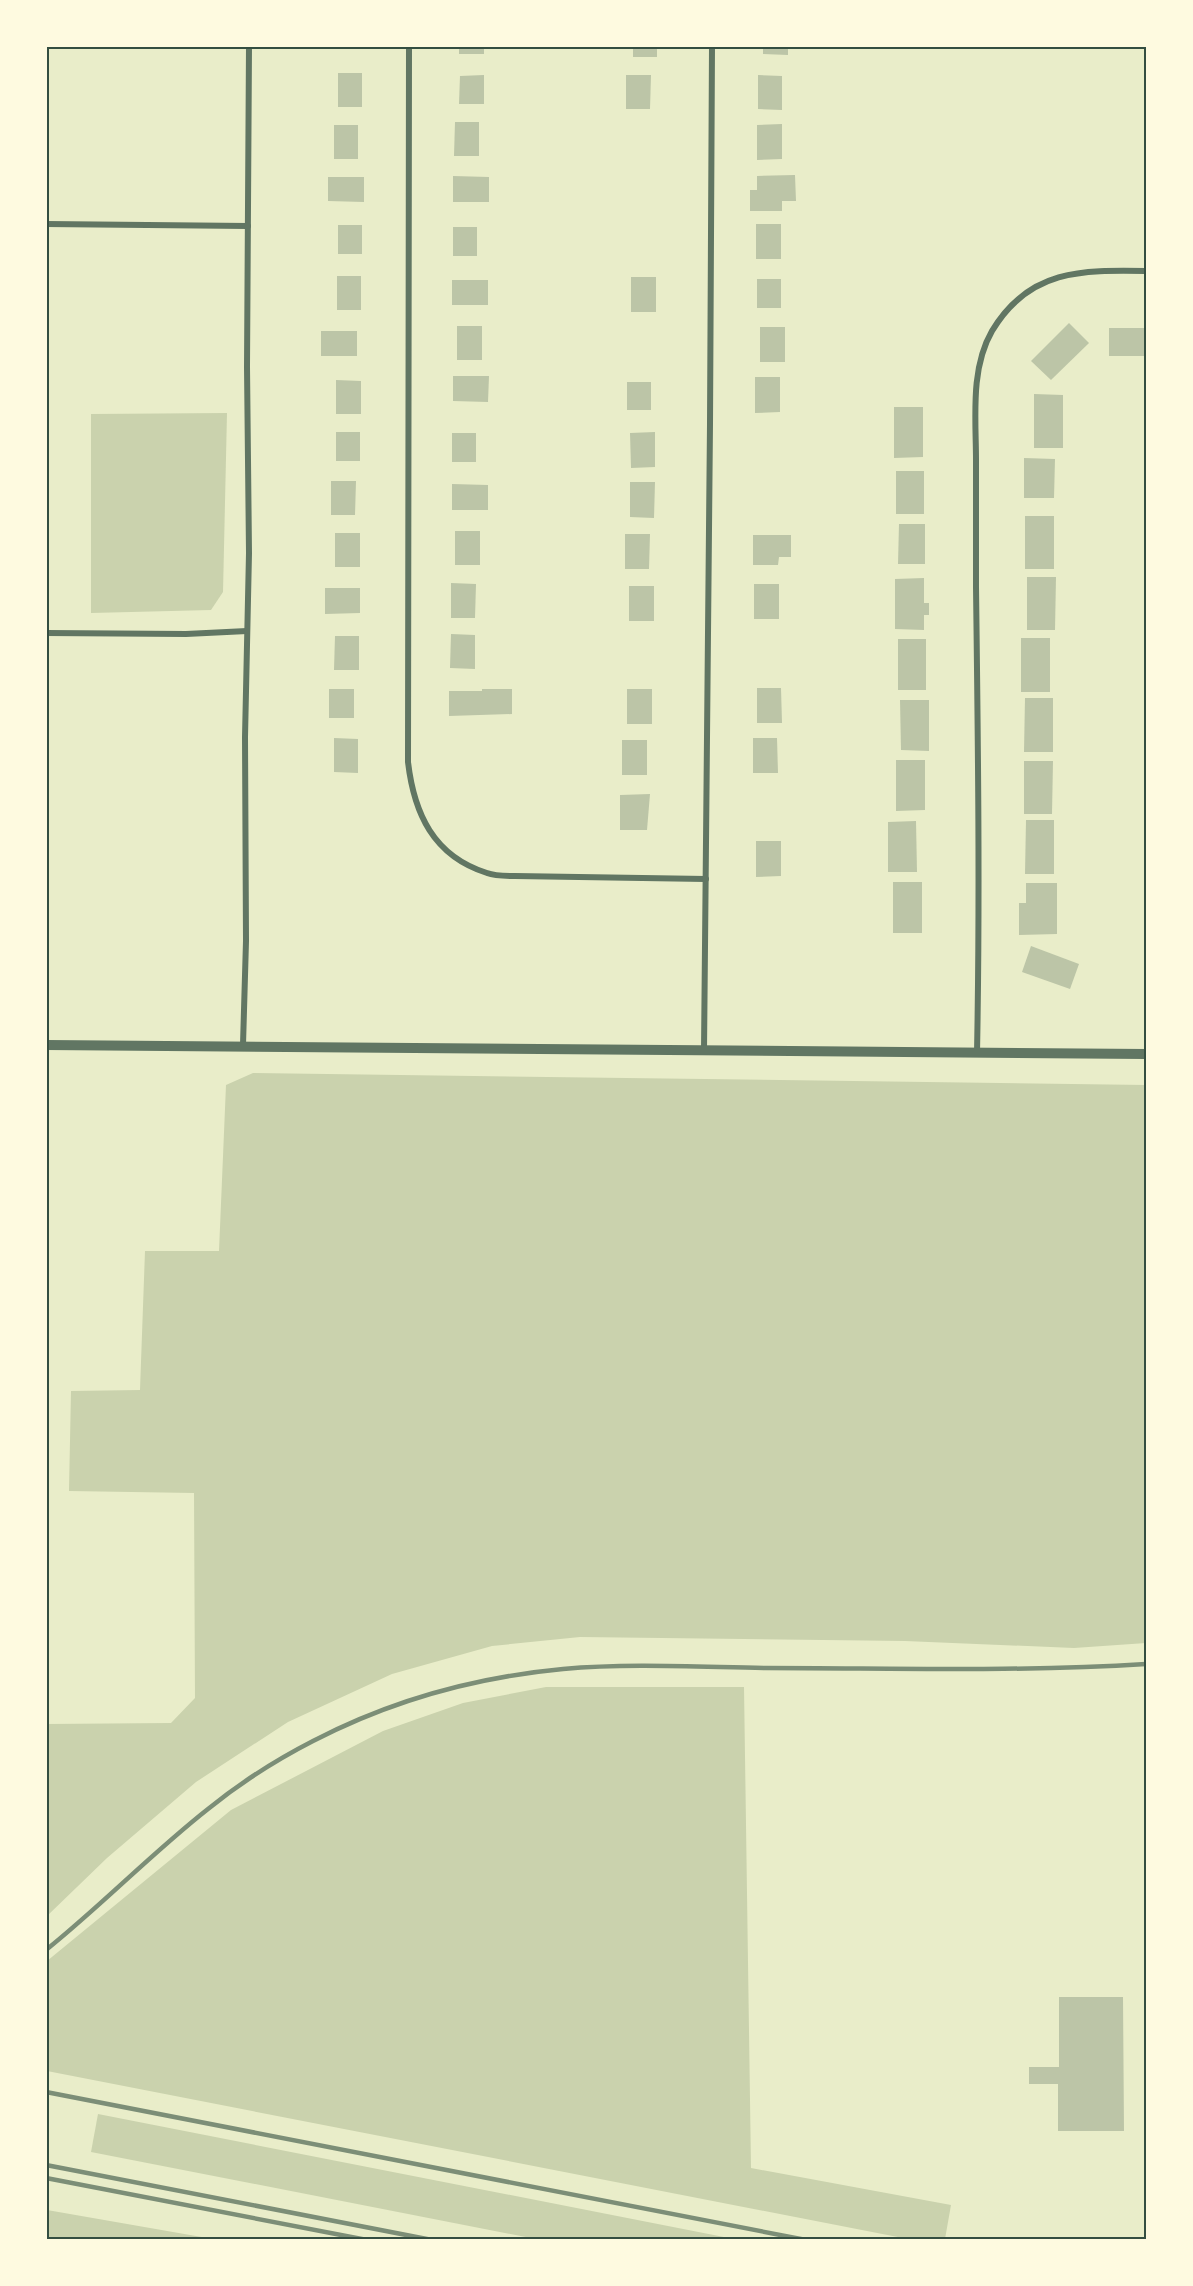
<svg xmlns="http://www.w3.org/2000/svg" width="1193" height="2286" viewBox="0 0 1193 2286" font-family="Overpass,sans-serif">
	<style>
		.green { fill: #cad2ad }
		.building { fill: #bcc5a7 }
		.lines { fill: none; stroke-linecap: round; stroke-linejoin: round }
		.minor { stroke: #617663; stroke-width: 6 }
		.tertiary { stroke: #617663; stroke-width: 10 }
		.rail { stroke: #7c8e77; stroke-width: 4.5 }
		.neatline { fill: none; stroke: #344e41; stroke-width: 2 }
	</style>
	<rect width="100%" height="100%" fill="#e9edc9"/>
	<g class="green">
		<path d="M227,413L223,592L211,610L91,613V414Z"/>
		<path d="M253,1073L1146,1085V1643L1074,1648L905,1641L580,1637L492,1646L392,1674L288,1722L196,1782L107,1858L47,1916V1724L171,1723L195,1698L194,1493L69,1491L71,1391L140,1390L145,1251H219L226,1085Z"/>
		<path d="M546,1687H744L751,2168L951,2205L945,2239H908L47,2071V1961L231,1810L383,1731L463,1703Z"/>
		<path d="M98,2114L734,2239H536L91,2152Z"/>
		<path d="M46,2210H47L213,2239H47Z"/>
	</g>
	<g class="building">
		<rect x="459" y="46" width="25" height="8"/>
		<rect x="633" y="46" width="24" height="11"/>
		<path d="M763,46H788V55L763,54Z"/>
		<rect x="338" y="73" width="24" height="34"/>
		<path d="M484,75V104H459L460,76Z"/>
		<path d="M626,75H651L650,109H626Z"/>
		<path d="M758,75L782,76V110L758,109Z"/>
		<path d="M455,122H479V156H454Z"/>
		<path d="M782,124V159L757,160V125Z"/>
		<rect x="334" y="125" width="24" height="34"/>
		<path d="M795,175L796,201H782V211H750V190H757V176Z"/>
		<path d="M453,176L489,177V202H453Z"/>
		<path d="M328,177H364V202L328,201Z"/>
		<rect x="756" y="224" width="25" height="35"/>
		<rect x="338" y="225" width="24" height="29"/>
		<rect x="453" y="227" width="24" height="29"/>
		<rect x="337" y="276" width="24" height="34"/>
		<rect x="631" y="277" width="25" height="35"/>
		<rect x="757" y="279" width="24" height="29"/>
		<rect x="452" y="280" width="36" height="25"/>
		<path d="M1069,323L1089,343L1051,380L1031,361Z"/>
		<rect x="457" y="326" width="25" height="34"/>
		<rect x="760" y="327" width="25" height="35"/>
		<rect x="1109" y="328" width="37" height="28"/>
		<rect x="321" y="331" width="36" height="25"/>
		<path d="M453,376H489L488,402L453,401Z"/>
		<path d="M755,377H780V412L755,413Z"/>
		<path d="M336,380L361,381V414H336Z"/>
		<rect x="627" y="382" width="24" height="28"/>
		<path d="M1034,394L1063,395V448H1034Z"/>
		<path d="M894,407H923V457L894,458Z"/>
		<rect x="336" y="432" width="24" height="29"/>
		<path d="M655,432V467L631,468L630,433Z"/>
		<rect x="452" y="433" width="24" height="29"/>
		<path d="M1024,458L1055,459L1054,498H1024Z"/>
		<rect x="896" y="471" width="28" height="43"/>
		<path d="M331,481H356L355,515H331Z"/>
		<path d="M630,482H655L654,518L630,517Z"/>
		<path d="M452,484L488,485V510H452Z"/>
		<rect x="1025" y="516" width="29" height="53"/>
		<path d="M899,524H925V564H898Z"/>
		<rect x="455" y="531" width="25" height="34"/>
		<rect x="335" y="533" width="25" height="34"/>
		<path d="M625,534H650L649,569H625Z"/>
		<path d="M753,535H791V557H779L778,565H753Z"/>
		<path d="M1027,577H1056L1055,630H1027Z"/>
		<path d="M924,578V603H929V615H924V630L895,629V579Z"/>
		<path d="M451,583L476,584L475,618H451Z"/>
		<rect x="754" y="584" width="25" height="35"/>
		<rect x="629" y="586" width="25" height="35"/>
		<path d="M325,588H360V613L325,614Z"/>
		<path d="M451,634L475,635V669L450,668Z"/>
		<path d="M335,636H359V670H334Z"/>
		<rect x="1021" y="638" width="29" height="54"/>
		<rect x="898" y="639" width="28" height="51"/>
		<path d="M757,688H781L782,723H757Z"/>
		<rect x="329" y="689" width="25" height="29"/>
		<path d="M482,689H512V714L449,716V691H482Z"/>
		<rect x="627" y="689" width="25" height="35"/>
		<path d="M1025,698H1053V752H1024Z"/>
		<path d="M900,700H929V751L901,750Z"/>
		<path d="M334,738L358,739V773L334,772Z"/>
		<path d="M753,738H777L778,773H753Z"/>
		<rect x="622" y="740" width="25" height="35"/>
		<path d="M896,760H925V810L896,811Z"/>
		<path d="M1024,761H1053L1052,814H1024Z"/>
		<path d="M650,794L647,830H620V795Z"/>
		<path d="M1026,820H1054V874H1025Z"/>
		<path d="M916,821L917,872H888V822Z"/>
		<path d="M756,841H781V876L756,877Z"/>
		<rect x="893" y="882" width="29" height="51"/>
		<path d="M1026,883H1057V934L1019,935V903H1026Z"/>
		<path d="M1031,946L1079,964L1070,989L1022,972Z"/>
		<path d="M1059,1997H1123L1124,2131H1058V2084H1029V2067H1059Z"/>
	</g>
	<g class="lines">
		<g class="minor">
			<path d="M409,46L408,762C414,813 433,856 487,873C495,876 506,876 515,876L706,879"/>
			<path d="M46,224L248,226"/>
			<path d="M46,633L186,634L247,631"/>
			<path d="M243,1045L246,941L245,737L249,553L247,367L249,46"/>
			<path d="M704,1051L710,424L712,46"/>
			<path d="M977,1053C980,897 978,742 976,587C976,545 976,502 976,460C976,419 970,369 992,331C1029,269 1082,270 1146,271"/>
		</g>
		<path class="tertiary" d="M46,1045L1146,1054"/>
		<g class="rail">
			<path d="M46,1950C102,1905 152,1853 208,1809C240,1783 276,1760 313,1741C390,1701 477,1677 563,1669C630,1663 699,1667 766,1668C892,1668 1020,1672 1146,1664"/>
			<path d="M46,2092L806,2240"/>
			<path d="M46,2165L432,2240"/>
			<path d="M46,2178L367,2240"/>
		</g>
	</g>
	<rect width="1193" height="2286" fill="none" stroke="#fefae0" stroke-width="96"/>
	<rect x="48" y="48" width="1097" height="2190" class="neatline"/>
</svg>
